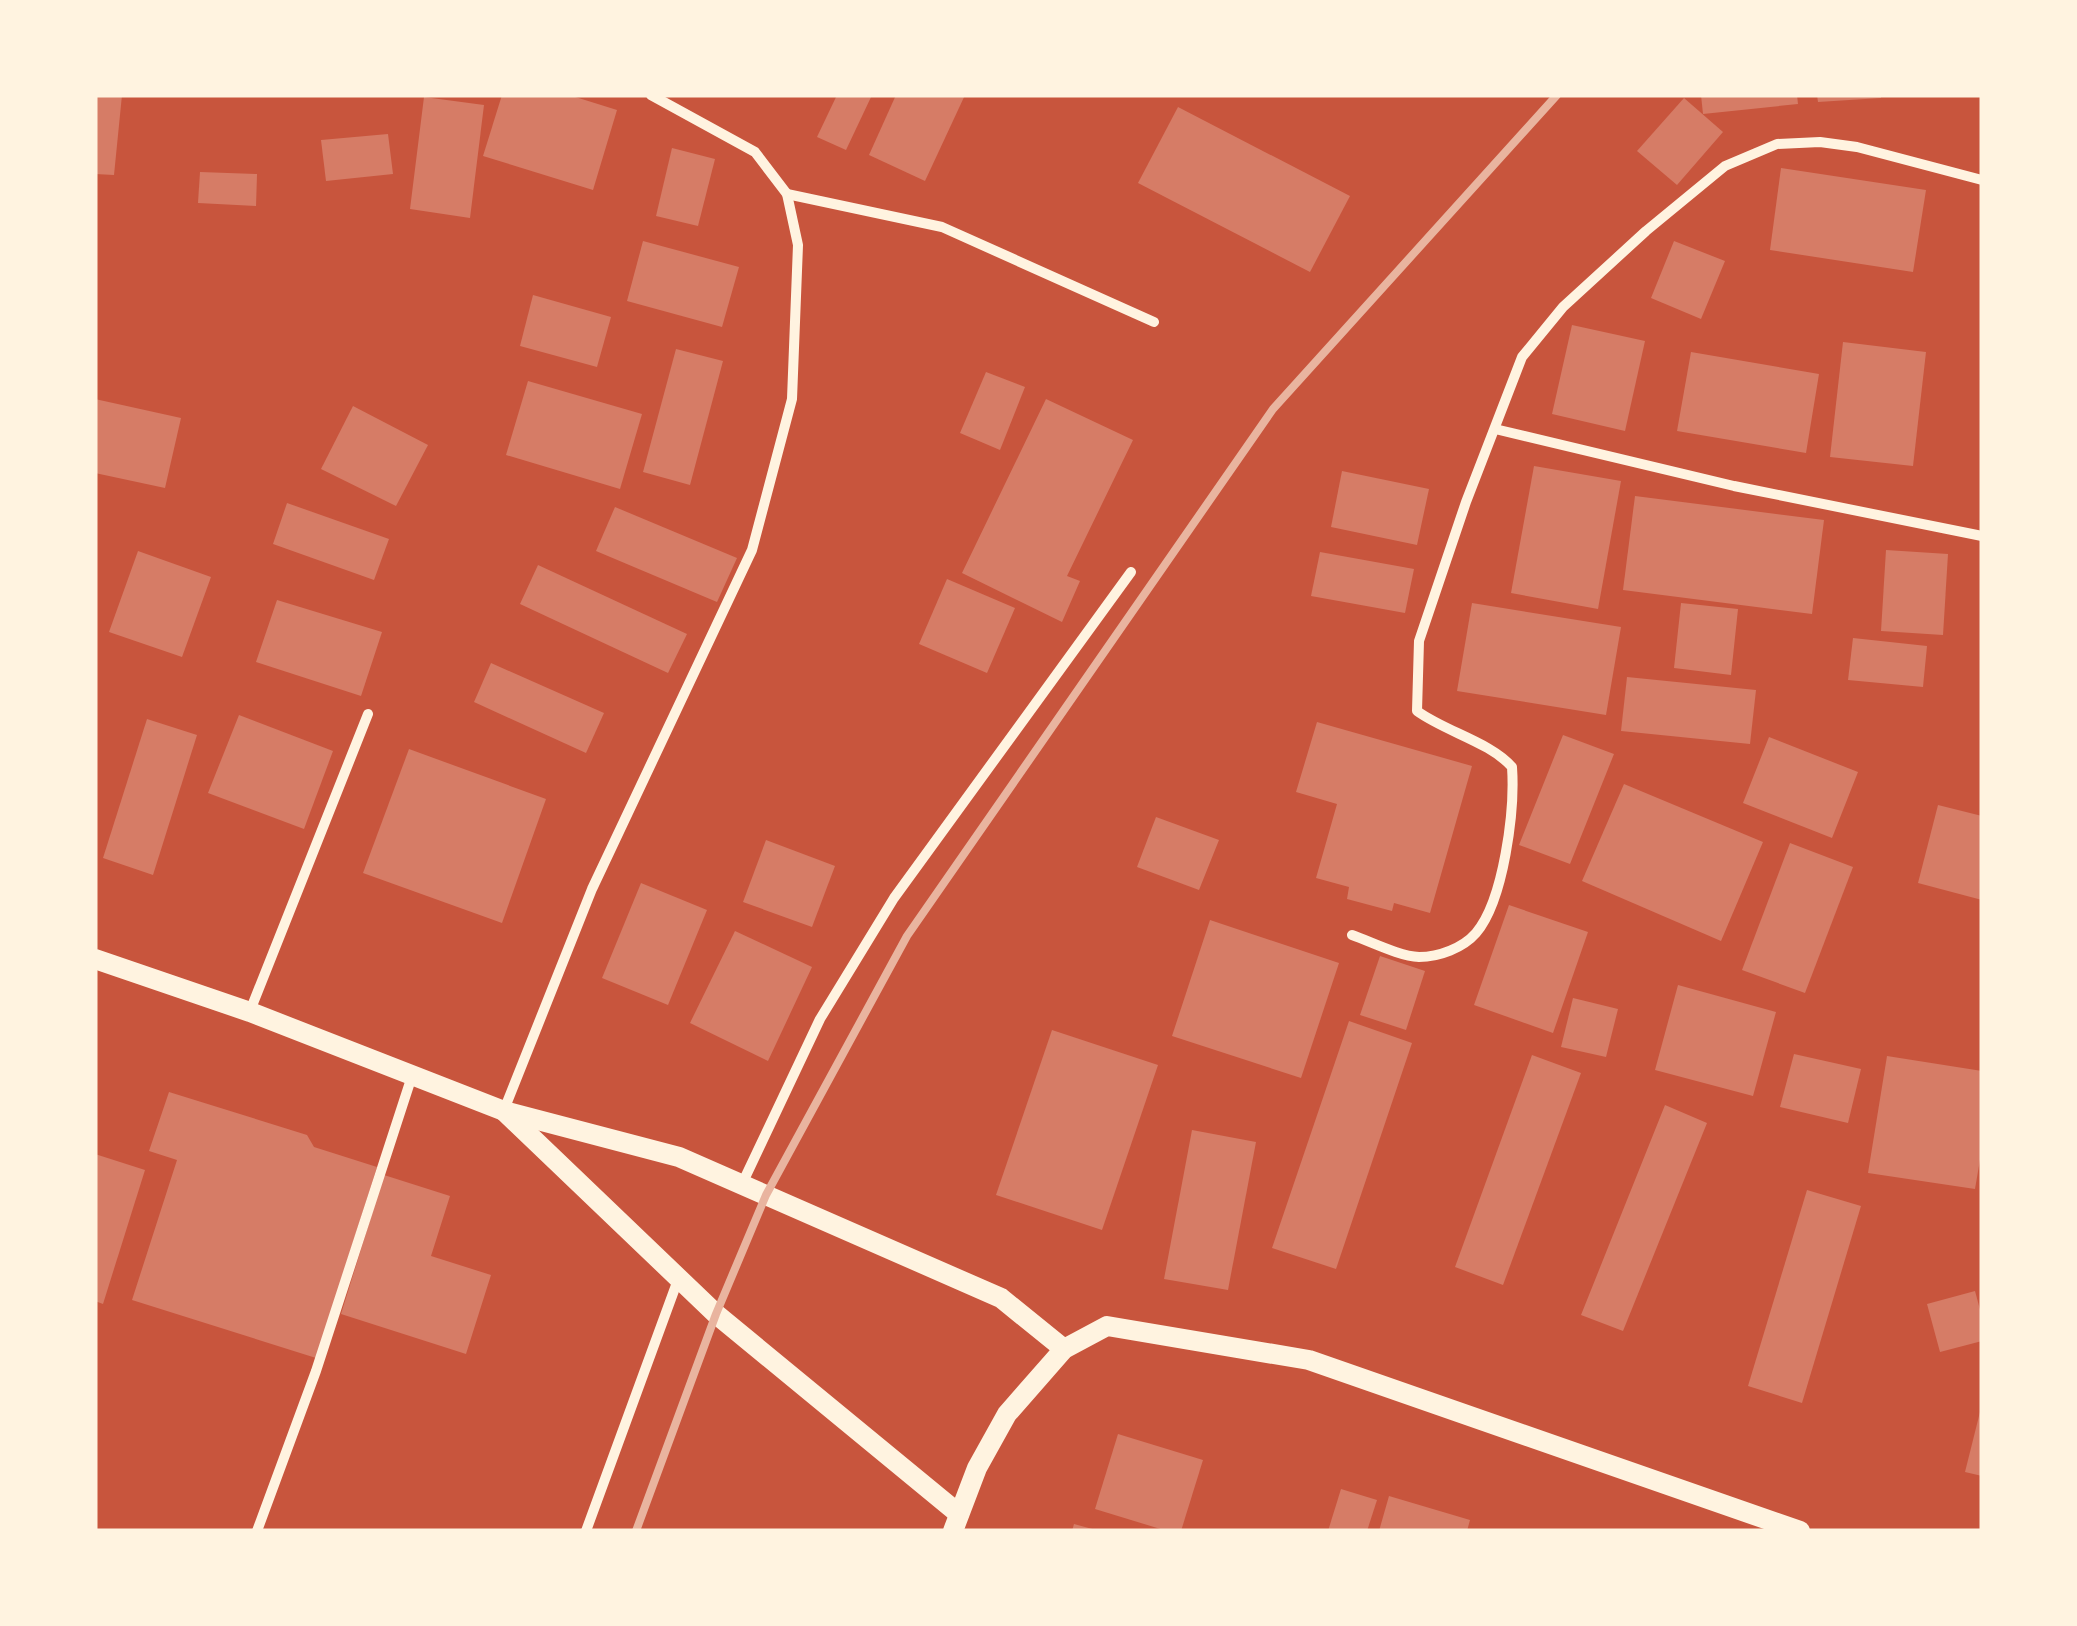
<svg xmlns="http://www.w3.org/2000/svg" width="2077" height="1626" viewBox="0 0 2077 1626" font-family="'Public Sans',sans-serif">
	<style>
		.building { fill: #d67c66 }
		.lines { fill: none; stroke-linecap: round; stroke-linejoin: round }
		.minor { stroke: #fff3e0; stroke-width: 10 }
		.secondary { stroke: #fff3e0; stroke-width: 20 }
		.rail { stroke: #e9b49f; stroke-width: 8 }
	</style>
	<rect width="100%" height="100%" fill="#c8553d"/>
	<g class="building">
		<path d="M95,95H122L114,175L95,174Z"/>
		<path d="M502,95H569L617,110L593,190L483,156Z"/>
		<path d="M837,95H872L846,150L817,137Z"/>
		<path d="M896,95H965L925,181L869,155Z"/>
		<path d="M1701,95H1797L1798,104L1703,114Z"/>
		<path d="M1817,95H1881V98L1818,102Z"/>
		<path d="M424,97L484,105L470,218L410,209Z"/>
		<path d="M1684,98L1723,132L1677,185L1637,151Z"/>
		<path d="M1178,107L1350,196L1310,272L1138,183Z"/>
		<path d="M388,134L393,174L326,181L321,140Z"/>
		<path d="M672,148L715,159L698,226L656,216Z"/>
		<path d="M1781,168L1926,190L1913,272L1770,250Z"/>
		<path d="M200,172L257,174L256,206L198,203Z"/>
		<path d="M643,241L739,267L722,327L627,301Z"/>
		<path d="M1674,241L1725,261L1701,319L1651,298Z"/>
		<path d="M533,295L611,317L597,367L520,346Z"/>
		<path d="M1572,325L1645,341L1625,431L1552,414Z"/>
		<path d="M1843,342L1926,352L1913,466L1830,457Z"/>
		<path d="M676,349L723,361L690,485L643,472Z"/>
		<path d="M1691,352L1819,374L1806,453L1677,431Z"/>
		<path d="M986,372L1025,387L1000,450L960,433Z"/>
		<path d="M528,381L642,414L620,489L506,455Z"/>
		<path d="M95,399L181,418L165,488L95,473Z"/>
		<path d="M1046,399L1133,440L1067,576L1080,581L1062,622L962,573Z"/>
		<path d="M353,406L428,445L396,506L321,469Z"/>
		<path d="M1534,466L1621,481L1598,609L1511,593Z"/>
		<path d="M1342,471L1429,489L1417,545L1331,527Z"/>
		<path d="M1635,496L1824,520L1812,614L1623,590Z"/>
		<path d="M287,503L389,539L374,580L273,544Z"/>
		<path d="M615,507L737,558L717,602L596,551Z"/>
		<path d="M1886,550L1948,554L1943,635L1881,631Z"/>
		<path d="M138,551L211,577L182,657L109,632Z"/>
		<path d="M1320,552L1414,569L1405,613L1311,596Z"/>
		<path d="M538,565L687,634L668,673L520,604Z"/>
		<path d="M947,579L1015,608L987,673L919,644Z"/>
		<path d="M277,600L382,632L361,696L256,662Z"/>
		<path d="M1472,603L1621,627L1606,715L1457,691Z"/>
		<path d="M1681,603L1738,609L1731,675L1674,668Z"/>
		<path d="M1853,638L1927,646L1923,687L1848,680Z"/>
		<path d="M491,663L604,713L586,753L474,702Z"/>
		<path d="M1627,677L1756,690L1750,744L1621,731Z"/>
		<path d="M239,715L333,751L304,829L208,793Z"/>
		<path d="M147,719L197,735L153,875L103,858Z"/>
		<path d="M1317,722L1472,766L1430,913L1394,903L1392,911L1347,899L1349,887L1316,878L1337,804L1296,792Z"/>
		<path d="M1563,735L1614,754L1570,864L1519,845Z"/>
		<path d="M1769,737L1858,772L1832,838L1743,803Z"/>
		<path d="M409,749L546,799L502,923L363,873Z"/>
		<path d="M1624,784L1763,842L1721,941L1582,881Z"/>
		<path d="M1938,805L1982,816V900L1918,883Z"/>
		<path d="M1156,817L1219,840L1199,890L1137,867Z"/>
		<path d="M766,840L835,866L812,927L743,902Z"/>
		<path d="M1790,843L1853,867L1805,993L1742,970Z"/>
		<path d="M641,883L707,910L668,1005L602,978Z"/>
		<path d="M1509,905L1588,932L1553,1033L1474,1005Z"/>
		<path d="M1210,920L1339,963L1301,1078L1172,1036Z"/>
		<path d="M735,931L812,967L768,1061L690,1023Z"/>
		<path d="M1380,956L1425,971L1406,1030L1360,1015Z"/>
		<path d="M1678,985L1776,1012L1753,1096L1655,1070Z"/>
		<path d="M1573,998L1618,1009L1606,1057L1561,1047Z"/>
		<path d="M1349,1021L1412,1043L1336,1269L1272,1248Z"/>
		<path d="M1052,1030L1158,1065L1102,1230L996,1195Z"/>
		<path d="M1794,1054L1861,1069L1848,1123L1780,1107Z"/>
		<path d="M1532,1055L1581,1073L1503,1285L1455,1267Z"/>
		<path d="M1887,1056L1982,1071V1148L1975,1189L1868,1173Z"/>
		<path d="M169,1092L307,1135L314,1147L377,1167L316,1358L132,1300L177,1160L149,1151Z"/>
		<path d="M1665,1105L1707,1123L1623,1331L1581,1315Z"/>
		<path d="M1192,1130L1256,1142L1228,1290L1164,1279Z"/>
		<path d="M95,1154L145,1170L103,1304L95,1301Z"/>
		<path d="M384,1175L450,1196L431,1256L491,1275L466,1354L341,1314Z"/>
		<path d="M1807,1190L1861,1206L1802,1403L1748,1386Z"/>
		<path d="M1975,1291L1982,1317V1341L1940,1352L1927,1304Z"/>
		<path d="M1981,1408H1982V1476L1965,1472Z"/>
		<path d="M1118,1434L1203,1460L1181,1531H1167L1095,1509Z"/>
		<path d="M1341,1489L1377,1500L1367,1531H1328Z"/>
		<path d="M1389,1496L1470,1520L1467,1531H1379Z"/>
		<path d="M1074,1524L1096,1530L1095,1531H1072Z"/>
	</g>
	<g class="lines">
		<g class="minor">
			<path d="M787,194L942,227L1154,322"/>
			<path d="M1495,429L1734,486L1982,536"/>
			<path d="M1352,935C1372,942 1399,956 1419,957C1439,957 1463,948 1476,933C1504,900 1515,810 1512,767C1490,742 1446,732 1417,711L1419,641L1466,502L1522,357L1563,307L1646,231L1725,166L1777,144L1820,142L1857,147L1982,180"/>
			<path d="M250,1011L368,714"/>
			<path d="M504,1110L592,889L752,550L792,399L798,245L787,194L755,152L651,95"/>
			<path d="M742,1184L820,1019L894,898L1131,572"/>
			<path d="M257,1531L316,1371L412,1076"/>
			<path d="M586,1531L679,1277"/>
		</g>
		<g class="secondary">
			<path d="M95,959L250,1012L504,1111L679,1157L1001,1298L1064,1349"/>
			<path d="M505,1112L716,1314L959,1514"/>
			<path d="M953,1531L977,1468L1007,1414L1064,1349L1107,1326L1309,1360L1800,1531"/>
		</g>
		<path class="rail" d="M636,1531L716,1314L766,1195L907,936L1273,409L1557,95"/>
	</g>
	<rect width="2077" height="1626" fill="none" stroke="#fff3e0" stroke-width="195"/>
</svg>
